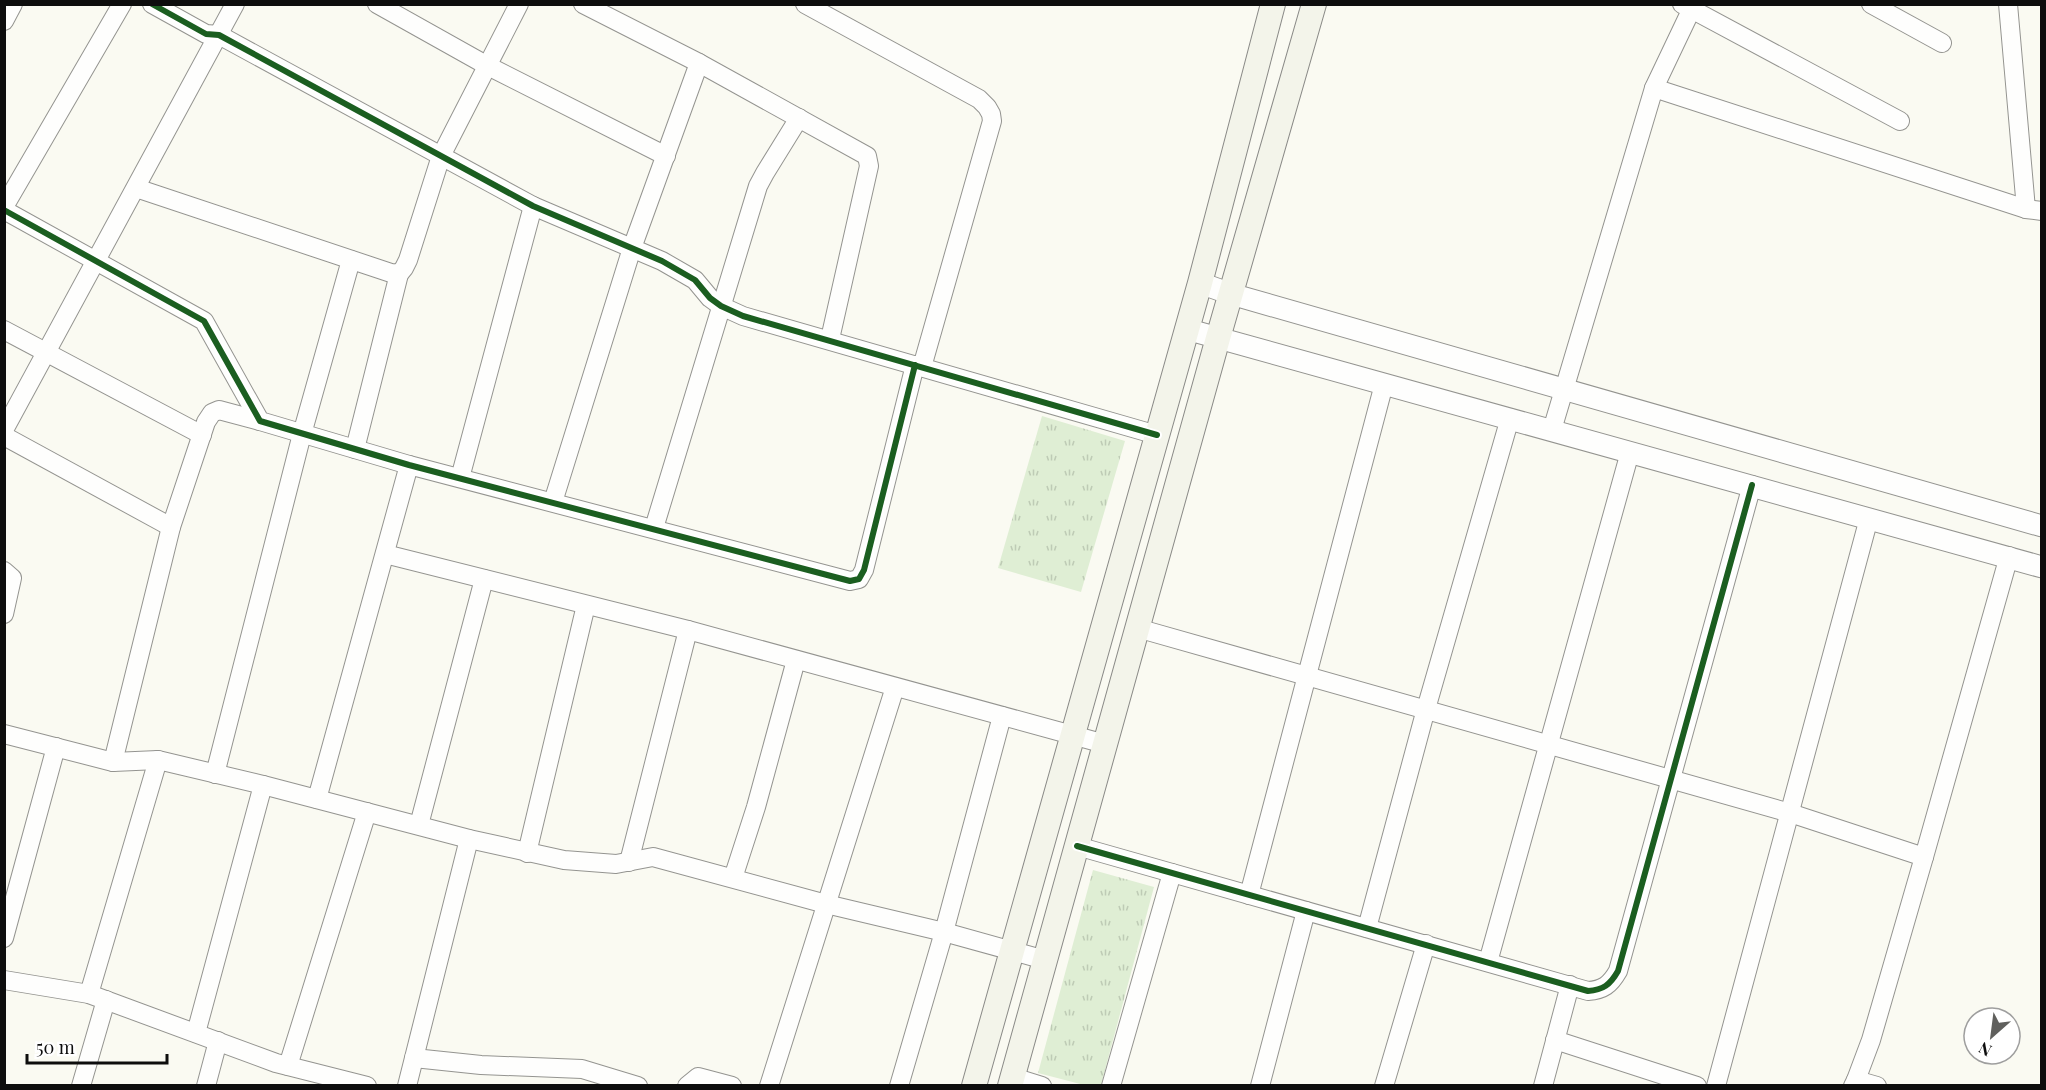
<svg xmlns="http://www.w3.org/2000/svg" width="2046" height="1090" viewBox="0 0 2046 1090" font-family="'Playfair Display',serif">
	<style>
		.grass { fill: url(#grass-tufts) }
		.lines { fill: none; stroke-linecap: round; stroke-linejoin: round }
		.minor-casing { stroke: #949490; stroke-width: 20 }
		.tertiary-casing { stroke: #949490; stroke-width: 23 }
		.secondary-casing { stroke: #8a8a87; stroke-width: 26 }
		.minor { stroke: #fefefd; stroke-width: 18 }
		.tertiary { stroke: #fefefd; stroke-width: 21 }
		.secondary { stroke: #f3f4ea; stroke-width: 24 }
		.cycleway-casing { stroke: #fff; stroke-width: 10 }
		.cycleway { stroke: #1b5e20; stroke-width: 6 }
	</style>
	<defs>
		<pattern id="grass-tufts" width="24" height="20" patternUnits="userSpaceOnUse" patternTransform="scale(1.5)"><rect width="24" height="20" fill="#dfeed4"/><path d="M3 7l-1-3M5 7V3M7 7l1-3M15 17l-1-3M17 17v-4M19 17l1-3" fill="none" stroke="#becbb5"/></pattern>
	</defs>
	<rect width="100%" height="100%" fill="#fafaf2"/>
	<g class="grass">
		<path d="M1042,416L1125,441L1081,592L998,568Z"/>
		<path d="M1093,870L1154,887L1101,1085H1084L1038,1073Z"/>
	</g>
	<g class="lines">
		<g class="minor-casing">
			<g id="minor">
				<path d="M152,4L206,34L219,35L533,206L662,261L695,280L710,298L721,306L743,316L1157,435"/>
				<path d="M377,4L486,65L666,156"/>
				<path d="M583,4L699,63L867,156L869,166L830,339"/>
				<path d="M805,4L979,99L987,107L991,114L992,121L922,367"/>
				<path d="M1682,4L1900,121"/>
				<path d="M1871,4L1942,43"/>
				<path d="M2008,4L2026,209"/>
				<path d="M4,21L13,4"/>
				<path d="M1654,88L2026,209L2042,211"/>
				<path d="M136,188L391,273L399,274L404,268L408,260L441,156L519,4"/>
				<path d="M4,207L122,4"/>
				<path d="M4,210L204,321L260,421L409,465L850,581L859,579L864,570L915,365"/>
				<path d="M4,330L202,435"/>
				<path d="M4,430L235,4"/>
				<path d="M1552,430L1654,88L1694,4"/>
				<path d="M4,436L171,527"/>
				<path d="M355,449L399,274"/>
				<path d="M460,478L533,206"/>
				<path d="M553,502L632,248L699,63"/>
				<path d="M654,528L758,186L765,173L799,118"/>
				<path d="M385,554L688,630L1105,744"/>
				<path d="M4,571L12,578L4,614"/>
				<path d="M1137,628L1790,813L1924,857"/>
				<path d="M4,734L113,762L158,760L263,785L469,839L564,860L616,864L653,857L826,904L944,932L1045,960"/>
				<path d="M113,762L171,527L206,422L212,413L219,410L260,421"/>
				<path d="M215,774L302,434L351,260"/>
				<path d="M317,799L409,465"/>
				<path d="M419,825L484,579"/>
				<path d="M1077,846L1588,991C1603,990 1610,985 1618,971L1752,485"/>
				<path d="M527,853L586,605"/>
				<path d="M629,862L688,630"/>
				<path d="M733,878L756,807L796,660"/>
				<path d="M1249,895L1384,384"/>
				<path d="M1367,928L1426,709L1510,418"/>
				<path d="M4,938L56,747"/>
				<path d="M1488,962L1630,452"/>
				<path d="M4,980L89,994L276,1063L367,1086"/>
				<path d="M89,994L158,760"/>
				<path d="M196,1033L263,785"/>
				<path d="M1555,1040L1697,1086"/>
				<path d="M414,1058L481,1065L582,1069L638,1086"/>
				<path d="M288,1066L367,812"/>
				<path d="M1013,1077L1042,1086"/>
				<path d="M1856,1080L1871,1040L1924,857L2009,556"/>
				<path d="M81,1086L106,1000"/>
				<path d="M206,1086L218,1041"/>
				<path d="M407,1086L469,839"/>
				<path d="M687,1086L698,1077L732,1086"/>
				<path d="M769,1086L895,687"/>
				<path d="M899,1086L944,932L1002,716"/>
				<path d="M1111,1086L1172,873"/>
				<path d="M1260,1086L1306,911"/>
				<path d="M1384,1086L1426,944"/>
				<path d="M1543,1086L1570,985"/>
				<path d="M1716,1086L1869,518"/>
				<path d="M1853,1086L1856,1080L1877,1086"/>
			</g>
		</g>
		<g class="tertiary-casing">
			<g id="tertiary">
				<path d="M1200,283L1231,294L2042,526"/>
				<path d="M1186,329L2042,567"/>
			</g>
		</g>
		<g class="secondary-casing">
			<g id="secondary">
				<path d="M974,1086L1200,283L1273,4"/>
				<path d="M1010,1086L1218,338L1314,4"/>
			</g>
		</g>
		<use href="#minor" class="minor"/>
		<use href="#tertiary" class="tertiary"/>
		<use href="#secondary" class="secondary"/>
		<g class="cycleway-casing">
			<g id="cycleway">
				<path d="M152,4L206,34L219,35L533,206L662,261L695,280L710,298L721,306L743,316L1157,435"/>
				<path d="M4,210L204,321L260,421L409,465L850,581L859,579L864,570L915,365"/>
				<path d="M1077,846L1588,991C1603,990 1610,985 1618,971L1752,485"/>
			</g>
		</g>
		<use href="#cycleway" class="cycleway"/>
	</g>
	<rect width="2046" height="1090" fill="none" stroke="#0d0d0d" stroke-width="12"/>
	<g transform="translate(1992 1036) rotate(208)"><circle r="28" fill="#ffffff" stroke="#9e9e9e" stroke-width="1.5"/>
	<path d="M0-4.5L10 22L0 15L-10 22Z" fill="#60605d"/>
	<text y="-9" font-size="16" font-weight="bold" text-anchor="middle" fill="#0d0d0d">N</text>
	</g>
	<path d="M27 1054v9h140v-9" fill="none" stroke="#0d0d0d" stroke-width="3"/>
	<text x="36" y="1054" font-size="18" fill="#0d0d0d" stroke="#ffffff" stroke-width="4.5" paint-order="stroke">50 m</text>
</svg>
